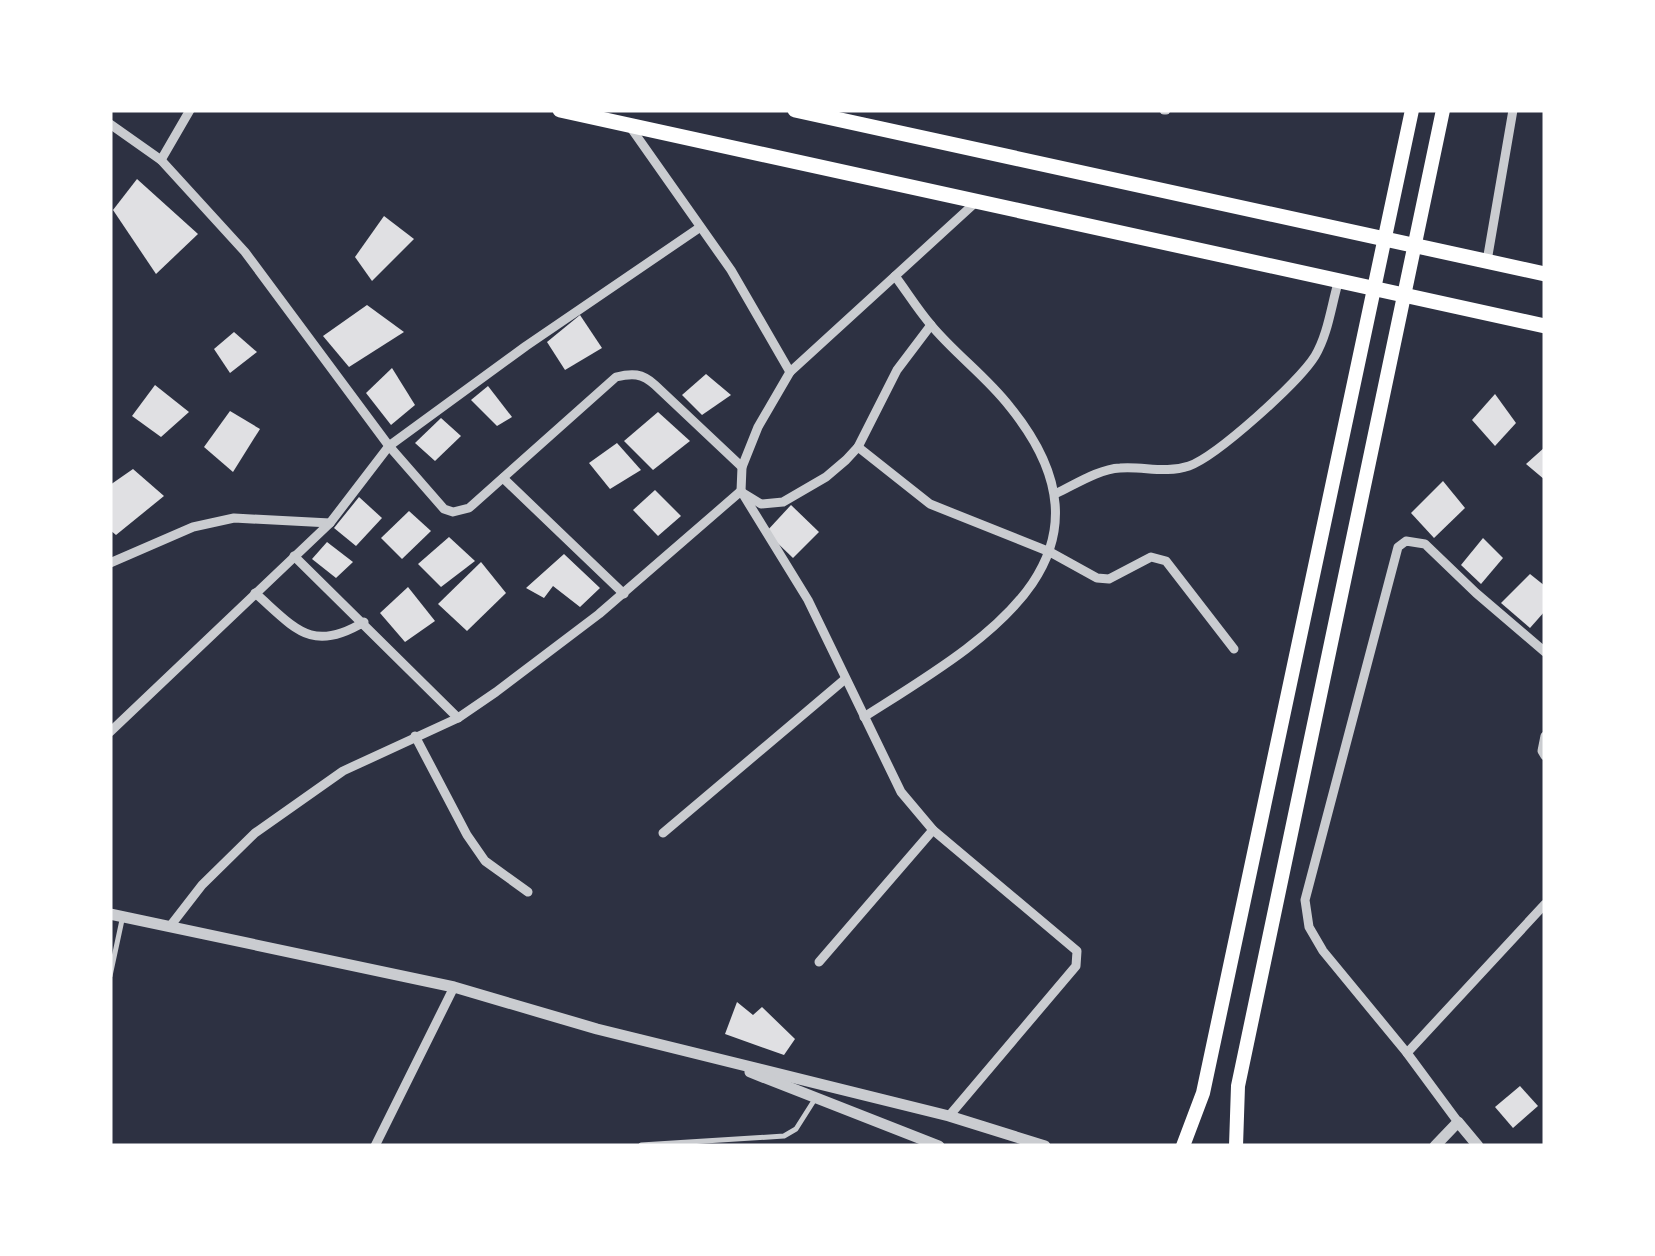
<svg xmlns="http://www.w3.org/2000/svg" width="1655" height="1256" viewBox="0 0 1655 1256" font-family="'Alegreya Sans',sans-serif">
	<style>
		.building { fill: #e0e0e3 }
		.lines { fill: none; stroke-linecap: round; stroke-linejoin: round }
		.service { stroke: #caccd0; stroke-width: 5 }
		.minor { stroke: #caccd0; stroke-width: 9 }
		.tertiary { stroke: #caccd0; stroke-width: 11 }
		.primary { stroke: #fff; stroke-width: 14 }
		.trunk { stroke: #fff; stroke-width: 15 }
	</style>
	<rect width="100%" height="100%" fill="#2d3142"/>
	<g class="building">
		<path d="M137,179L198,234L156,274L113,210Z"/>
		<path d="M384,216L414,239L372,281L355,257Z"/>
		<path d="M367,305L404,332L349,367L323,336Z"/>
		<path d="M580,315L602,348L565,370L547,342Z"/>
		<path d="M234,332L257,352L230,373L214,349Z"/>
		<path d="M392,368L415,405L391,425L366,393Z"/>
		<path d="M706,374L731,395L702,415L682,395Z"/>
		<path d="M155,385L189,412L161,437L132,416Z"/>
		<path d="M488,386L512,417L497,426L471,400Z"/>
		<path d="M1495,394L1516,423L1495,446L1472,420Z"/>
		<path d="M230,411L260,429L233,472L204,447Z"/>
		<path d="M658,412L690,441L653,470L624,441Z"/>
		<path d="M441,418L461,436L435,461L415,443Z"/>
		<path d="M617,443L641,470L610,489L589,463Z"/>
		<path d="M1545,447V480L1526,464Z"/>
		<path d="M133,469L164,496L116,535L110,530V485Z"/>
		<path d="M1443,481L1465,508L1434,538L1411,513Z"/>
		<path d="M655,490L681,516L658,536L633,510Z"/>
		<path d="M359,497L382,518L356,546L334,528Z"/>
		<path d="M791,505L819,532L793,558L766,532Z"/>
		<path d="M409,511L431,531L402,559L381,538Z"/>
		<path d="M449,537L475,561L441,587L418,564Z"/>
		<path d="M1483,538L1503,558L1481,584L1461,565Z"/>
		<path d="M327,542L353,562L336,578L312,559Z"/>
		<path d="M564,554L600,588L580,607L553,586L544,598L526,588Z"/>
		<path d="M481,562L506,593L467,631L438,604Z"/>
		<path d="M1530,574L1545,586V611L1530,628L1501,603Z"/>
		<path d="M408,587L435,621L405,642L380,613Z"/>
		<path d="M737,1002L753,1015L762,1007L795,1039L784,1055L725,1034Z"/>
		<path d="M1520,1086L1538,1106L1513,1128L1495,1107Z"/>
	</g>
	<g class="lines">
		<g class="service">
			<path d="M110,976L122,920"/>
			<path d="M641,1145L784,1136L796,1129L815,1099"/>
		</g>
		<g class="minor">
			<path d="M1164,110H1166"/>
			<path d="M110,124L161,160L245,252L389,446L444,509L453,512L469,508L616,377C632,373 642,373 655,385L742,467"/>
			<path d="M631,128L731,270L790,372"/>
			<path d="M161,160L190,110"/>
			<path d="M1487,261L1513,110"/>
			<path d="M858,447L930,504L1050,552L1097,578L1109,579L1151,557L1166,561L1234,649"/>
			<path d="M503,478L624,594"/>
			<path d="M743,493L761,504L783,502L826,477L846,460L858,447L897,370L931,325"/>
			<path d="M1057,493C1076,484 1099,469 1120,468C1144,466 1165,474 1189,466C1217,456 1299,382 1315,356C1328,334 1331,307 1338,283"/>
			<path d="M294,556L458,718"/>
			<path d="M110,563L193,527L234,518L330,523"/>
			<path d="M255,593C295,628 311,654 364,622"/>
			<path d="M864,717C980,643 1133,559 1010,407C987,377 955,354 931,325C918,310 907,292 895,276"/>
			<path d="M110,732L330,523L389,446L526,346L699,228"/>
			<path d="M415,736L467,835L485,861L528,892"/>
			<path d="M1545,736L1542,751L1545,756"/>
			<path d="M663,833L844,680"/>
			<path d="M171,925L202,885L255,833L343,771L458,718L496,692L599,614L741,491"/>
			<path d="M819,962L933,830"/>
			<path d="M1407,1053L1545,904"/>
			<path d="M949,1116L1076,966L1077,951L933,830L901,792L808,600L741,491L742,467L758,427L790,372L976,202"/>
			<path d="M1458,1122L1407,1053L1323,951L1309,927L1305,900L1398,547L1406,541L1425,544L1476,593L1545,652"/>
			<path d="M375,1146L454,987"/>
		</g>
		<g class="tertiary">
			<path d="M110,914L454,987L597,1029L949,1116L1045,1146"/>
			<path d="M750,1072L939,1146"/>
			<path d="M1435,1146L1458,1122L1478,1146"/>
		</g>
		<g class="primary">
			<path d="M1183,1146L1203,1093L1412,110"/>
			<path d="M1236,1146L1238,1086L1443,110"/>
		</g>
		<g class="trunk">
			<path d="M560,110L1545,326"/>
			<path d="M795,110L1545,274"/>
		</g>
	</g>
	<rect width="1655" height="1256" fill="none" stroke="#ffffff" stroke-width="225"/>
</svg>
